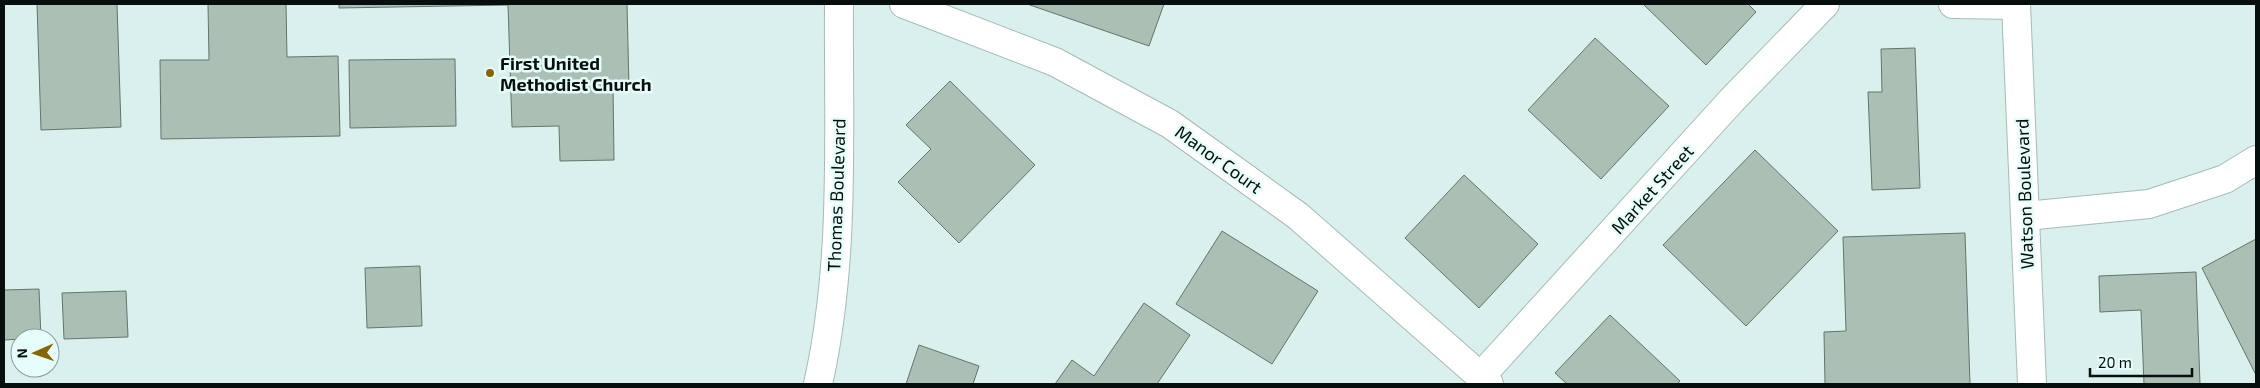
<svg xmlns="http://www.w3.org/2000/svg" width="2260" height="388" viewBox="0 0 2260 388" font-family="'Exo 2',sans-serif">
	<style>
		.building { fill: #abbfb5; stroke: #63756d }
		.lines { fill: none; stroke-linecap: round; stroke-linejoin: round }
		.minor-casing { stroke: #a5bbb8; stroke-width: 30 }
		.secondary-casing { stroke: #a5bbb8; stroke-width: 30 }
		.minor { stroke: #fff; stroke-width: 28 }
		.secondary { stroke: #fff; stroke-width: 28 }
		.poi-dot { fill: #886400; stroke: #e6fefa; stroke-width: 2 }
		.labels { text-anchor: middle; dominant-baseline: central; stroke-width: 5; stroke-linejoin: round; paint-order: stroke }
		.poi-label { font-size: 18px; font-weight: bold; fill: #070f0e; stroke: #e6fefa; text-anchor: start }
		.street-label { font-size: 18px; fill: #070f0e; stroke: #e6fefa }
	</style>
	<rect width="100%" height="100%" fill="#d9f0ed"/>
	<g class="building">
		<path d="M37,4H117L121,127L41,130Z"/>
		<path d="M208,4H286L287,57L338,56L340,136L161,139L160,60H209Z"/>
		<path d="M339,4H627L629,87H613L614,160L560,161L559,126L512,127L508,5L339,8Z"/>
		<path d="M1027,4H1164L1149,46Z"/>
		<path d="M1643,4H1748L1756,12L1706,65Z"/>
		<path d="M1595,38L1669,106L1601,179L1528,110Z"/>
		<path d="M1915,48L1920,188L1872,190L1868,92H1882L1881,49Z"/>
		<path d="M455,59L456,126L350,128L349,60Z"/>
		<path d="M950,81L1035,165L959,243L898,182L931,149L906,125Z"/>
		<path d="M1755,150L1838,231L1746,326L1663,245Z"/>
		<path d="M1464,175L1538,244L1479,308L1405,238Z"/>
		<path d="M1222,231L1318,291L1272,364L1176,304Z"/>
		<path d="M1965,233L1970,384H1825L1824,332L1846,331L1843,237Z"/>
		<path d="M2256,239V375L2202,268Z"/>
		<path d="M420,266L422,326L367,328L365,268Z"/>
		<path d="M2196,272L2200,384H2144L2141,310L2100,312L2099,276Z"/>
		<path d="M39,289L41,338L4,340V290Z"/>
		<path d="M126,291L128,337L64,339L62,293Z"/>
		<path d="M1144,303L1190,335L1157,384H1055L1072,360L1094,376Z"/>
		<path d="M1610,315L1680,381L1677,384H1567L1555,373Z"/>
		<path d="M919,345L979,366L973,384H906Z"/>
	</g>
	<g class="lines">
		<g class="minor-casing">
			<g id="minor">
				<path d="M904,4L1055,62L1170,124L1298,216L1489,384"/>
				<path d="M1953,4L2016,5"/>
				<path d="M2025,216L2149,204L2225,179L2256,160"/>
				<path d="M1481,376L1732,100L1825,4"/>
				<path d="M818,384C846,260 838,130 839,4"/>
			</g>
		</g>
		<g class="secondary-casing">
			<path id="secondary" d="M2016,4L2032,384"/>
		</g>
		<use href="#minor" class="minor"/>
		<use href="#secondary" class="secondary"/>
	</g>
	<circle class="poi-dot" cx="490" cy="73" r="5"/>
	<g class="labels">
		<g class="poi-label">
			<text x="500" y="63">First United<tspan x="500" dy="21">Methodist Church</tspan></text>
		</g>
		<g class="street-label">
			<text transform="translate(1219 159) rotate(36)">Manor Court</text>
			<text transform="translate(1652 189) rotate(-48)">Market Street</text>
			<text transform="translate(2024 194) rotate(-92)">Watson Boulevard</text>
			<text transform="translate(836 195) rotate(-88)">Thomas Boulevard</text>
		</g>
	</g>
	<rect width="2260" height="388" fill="none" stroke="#070f0e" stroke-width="10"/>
	<g transform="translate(35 353) rotate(268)"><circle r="24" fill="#e6fefa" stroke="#8d9e9c"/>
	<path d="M0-4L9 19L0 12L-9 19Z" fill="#886400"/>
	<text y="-8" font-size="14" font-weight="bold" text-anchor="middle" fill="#070f0e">N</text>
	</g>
	<path d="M2090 368v8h102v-8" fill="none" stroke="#070f0e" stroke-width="2.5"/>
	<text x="2098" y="368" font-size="15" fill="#070f0e" stroke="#e6fefa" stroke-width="4" paint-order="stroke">20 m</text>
</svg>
